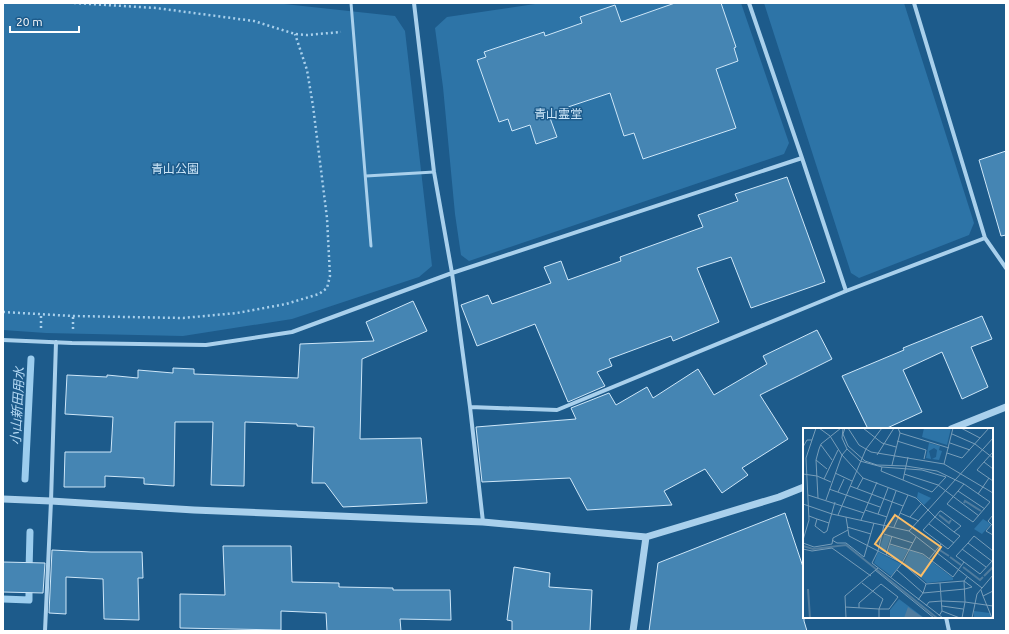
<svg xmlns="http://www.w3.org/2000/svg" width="1009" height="634" font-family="Ubuntu,'Noto Sans JP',sans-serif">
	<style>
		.green { fill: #2d74a7 }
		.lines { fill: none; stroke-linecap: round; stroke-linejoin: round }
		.stream { stroke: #9ccdee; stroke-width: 7 }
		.building { fill: #4585b3; stroke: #cee7f9 }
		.path { stroke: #a9d0ec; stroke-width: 2.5; stroke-dasharray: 2 3; stroke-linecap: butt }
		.service { stroke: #a9d0ec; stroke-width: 3 }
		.minor { stroke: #a9d0ec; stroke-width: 4 }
		.tertiary { stroke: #a9d0ec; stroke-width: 7 }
		.labels { text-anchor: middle; stroke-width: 3; stroke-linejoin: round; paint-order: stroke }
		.park-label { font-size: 12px; fill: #cee7f9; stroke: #1d5b8b }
		.water-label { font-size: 13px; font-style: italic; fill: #b5d9f4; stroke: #1d5b8b }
		.inset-river { fill: none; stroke: #507c9e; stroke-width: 2 }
		.inset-road { fill: none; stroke: #779db9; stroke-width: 1 }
		.view { fill: #fcbe67; fill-opacity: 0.15; stroke: #fcbe67; stroke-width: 2 }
		.inset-edge { fill: none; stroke: #fff; stroke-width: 2 }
	</style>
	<rect width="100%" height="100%" fill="#1d5b8b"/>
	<!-- green -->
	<path class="green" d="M3,3H275L395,16L405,31L432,266L419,277L292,319L183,336L46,333L3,330Z
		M542,3H741L789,143L784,154L469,261L461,255L455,214L443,87L435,28L447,17Z
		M764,3H904L974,223L969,235L859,278L851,273Z"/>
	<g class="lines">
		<!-- stream -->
		<path class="stream" d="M25,479L31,359
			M29,571L30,532
			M3,599L29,600V584"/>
	</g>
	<!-- building -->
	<path class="building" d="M675,3H721L736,47L734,48L738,61L716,69L736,128L643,159L634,133L624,136L610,93L568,107L569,111L550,118L557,137L536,144L530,125L512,131L508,119L499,122L477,60L486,57L484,52L544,32L545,36L582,23L580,17L615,5L621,22Z
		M1006,151V235L1001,236L979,160Z
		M787,177L825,282L751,308L731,257L697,268L719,322L673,341L671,336L609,359L612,366L597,372L605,386L568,402L535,324L477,346L461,305L488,295L492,304L551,283L544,267L561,261L568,280L621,261L620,257L703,227L698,215L738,201L735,194Z
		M413,301L427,331L362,359L360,439L421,438L427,503L343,507L325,483H312L314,427L297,426V424L245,422L244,486L211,485L213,422H175L174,486L144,484V478L105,476V487H64L65,452H111L113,417L65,414L67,375L107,377V375L138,378V370L173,373V368L194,369V374L298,378L300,344L374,341L366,322Z
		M982,316L992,339L971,347L988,387L962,399L942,352L903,370L922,412L885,429H868L842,376L904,350L903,348Z
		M817,330L832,359L760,395L788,439L742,468L748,475L722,493L705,469L664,491L672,505L587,510L570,478L482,482L476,427L576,419L571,408L609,393L616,405L647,387L653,398L698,369L714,395L767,364L763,356Z
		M785,513L804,570V621L807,631H649L658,563Z
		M223,546H291L292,582L339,583V587L393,588V590H450L451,620L400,619L401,631H327L326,613L281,611V630L180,628V594L225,595Z
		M52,550L91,552H142L143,578H138L139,620L104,619L103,579L66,577V614L49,613Z
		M3,562L45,563L43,593L3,592Z
		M514,567L550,573L549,587L592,590L590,631H512V621L507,620Z"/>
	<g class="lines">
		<!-- path -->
		<path class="path" d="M74,3L156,8L254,21L295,34L307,35L341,32
			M3,312L73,316L183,318L237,313L286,304L319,294L327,288L330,276L327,218L313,106L307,70L295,34
			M41,328V314
			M73,329V316"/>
		<!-- service -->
		<path class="service" d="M351,3L371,246
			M366,176L434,172"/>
		<!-- minor -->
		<path class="minor" d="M414,3L434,172L452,273L470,407L483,522
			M749,3L802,158L846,291
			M914,3L985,238L1006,268
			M3,340L72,343L206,345L292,332L452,273L802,158
			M470,407L557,410L846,291L985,238
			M946,617L949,631
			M45,631L51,501L56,342"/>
		<!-- tertiary -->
		<path class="tertiary" d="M951,429L1006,407
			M3,499L51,501L194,510L483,522L646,537L779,497L804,487
			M633,631L646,537"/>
	</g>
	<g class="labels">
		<!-- park labels -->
		<g class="park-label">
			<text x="558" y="118">青山霊堂</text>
			<text x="175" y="173">青山公園</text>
		</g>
		<!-- water labels -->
		<g class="water-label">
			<text transform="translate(17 406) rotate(-87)" y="5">小山新田用水</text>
		</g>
	</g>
	<!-- overview -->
	<g transform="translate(803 428)">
		<rect width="190" height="190" fill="#1d5b8b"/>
		<path d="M121,0H148L144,17L119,9ZM126,15L137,18L136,22L139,23L136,32L129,31L133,29L134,22L131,20L126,23L128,31L123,30ZM115,64L128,70L121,77L114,70ZM180,91L188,96L179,106L171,101ZM81,107L88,108L82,125L76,122ZM87,117L105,122L99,133L84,126ZM107,122L120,127L150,150V152L124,155L101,135ZM75,124L98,136L88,148L71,135ZM96,171L120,189L87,190V182ZM171,183L187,185L189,190H171Z" fill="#2d74a7"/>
		<path d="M105,179L119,189L118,190H101Z" fill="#507c9e"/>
		<path class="inset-river" d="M161,75L162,73L178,83M136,87L146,95L148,92M0,118L10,121L43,117L134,190M135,121L146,128M147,129L158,137M160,139L177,152L180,149M181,148L190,139M5,161L7,190"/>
		<path class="inset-road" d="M16,0L27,8L39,27L60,50L54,61M42,0L40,6L45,18L62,33L74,37L103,38L100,52L78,43L79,39L57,33L44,21M45,0L56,17L68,24L141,36L190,65M60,0L79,15L93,19M95,0L97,5L146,20M158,0L177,10M149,6L172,16L190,30M94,13L123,22L121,31M147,15L167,22M18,17L29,32M0,19L4,12H9M144,25L159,30L186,0M74,27L91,0M105,29L103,38L134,43L161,56M13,32L24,41M181,34L190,24M141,36L150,0M89,37L97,5M79,39L119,42L143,49L129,64L100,52M190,41L181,34L174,42L190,53M32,45L49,53M0,46L14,48L28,54M101,46L135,57L176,88M60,50L113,70L132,89L151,104L157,108L145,121L120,102L132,89L137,83H138L158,98L151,104M21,51L35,22M161,56L187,74L170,94L144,76ZM47,58L100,78M26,61L77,79M93,63L81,97L75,123L99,135L123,156L161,153L169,159L162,161M155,63L182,81M35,64L41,51M175,66L186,50M5,67L61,85M15,70L13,32L16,21L18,16L38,0M23,72L39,27L44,21L39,10L40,1M0,76L29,86L106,103L179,160M62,82L84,89M97,85L116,93M75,86L85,60M35,87L63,21L79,0M6,88L14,91L12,98L21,105L24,103L26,95L14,91M43,89L46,108L75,123L69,135L140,190M107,89L118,76M58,92L74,54M26,95L32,74M126,96L151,115M189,96L183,103L190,107M189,97L185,93L190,87M44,99L68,106M91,99L105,67M106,103L190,10M81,106L110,115M0,112L6,92L3,30L13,0M29,112L34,115H43L61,129L71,95M0,115L11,119L29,116L30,110L45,102M165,115L153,128L177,146L190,132M87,116L120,126L150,149L161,134M0,121L9,123L29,120L68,148M159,121L183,139M83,127L89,108M126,131L138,116M190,134L165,115L171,108L190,123M72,142L131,190M94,142L120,165L123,156M88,149L99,135L113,109M164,149L161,153L162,174L190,178M178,162L180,168L190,163M180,168L189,190M115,172L120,165L162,161M123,178L126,174L139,173L162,174L159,190M139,178L160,181M42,179L76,181L80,171L59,155M56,180V175L78,156L95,169L86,181H76V190M139,183L157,190M136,188L139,183L137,155M43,190L42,168L75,140M169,190L174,166L190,147"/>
		<path class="view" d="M92,87L138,119L118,148L72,116Z"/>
		<rect width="190" height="190" class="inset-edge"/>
	</g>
	<!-- border -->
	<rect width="1009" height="634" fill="none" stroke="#ffffff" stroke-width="8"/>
	<!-- scale -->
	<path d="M10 26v6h69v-6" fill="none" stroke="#ffffff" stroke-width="2"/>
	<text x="16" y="26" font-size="12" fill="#ffffff" stroke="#1d5b8b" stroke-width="3" paint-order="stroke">20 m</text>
</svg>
